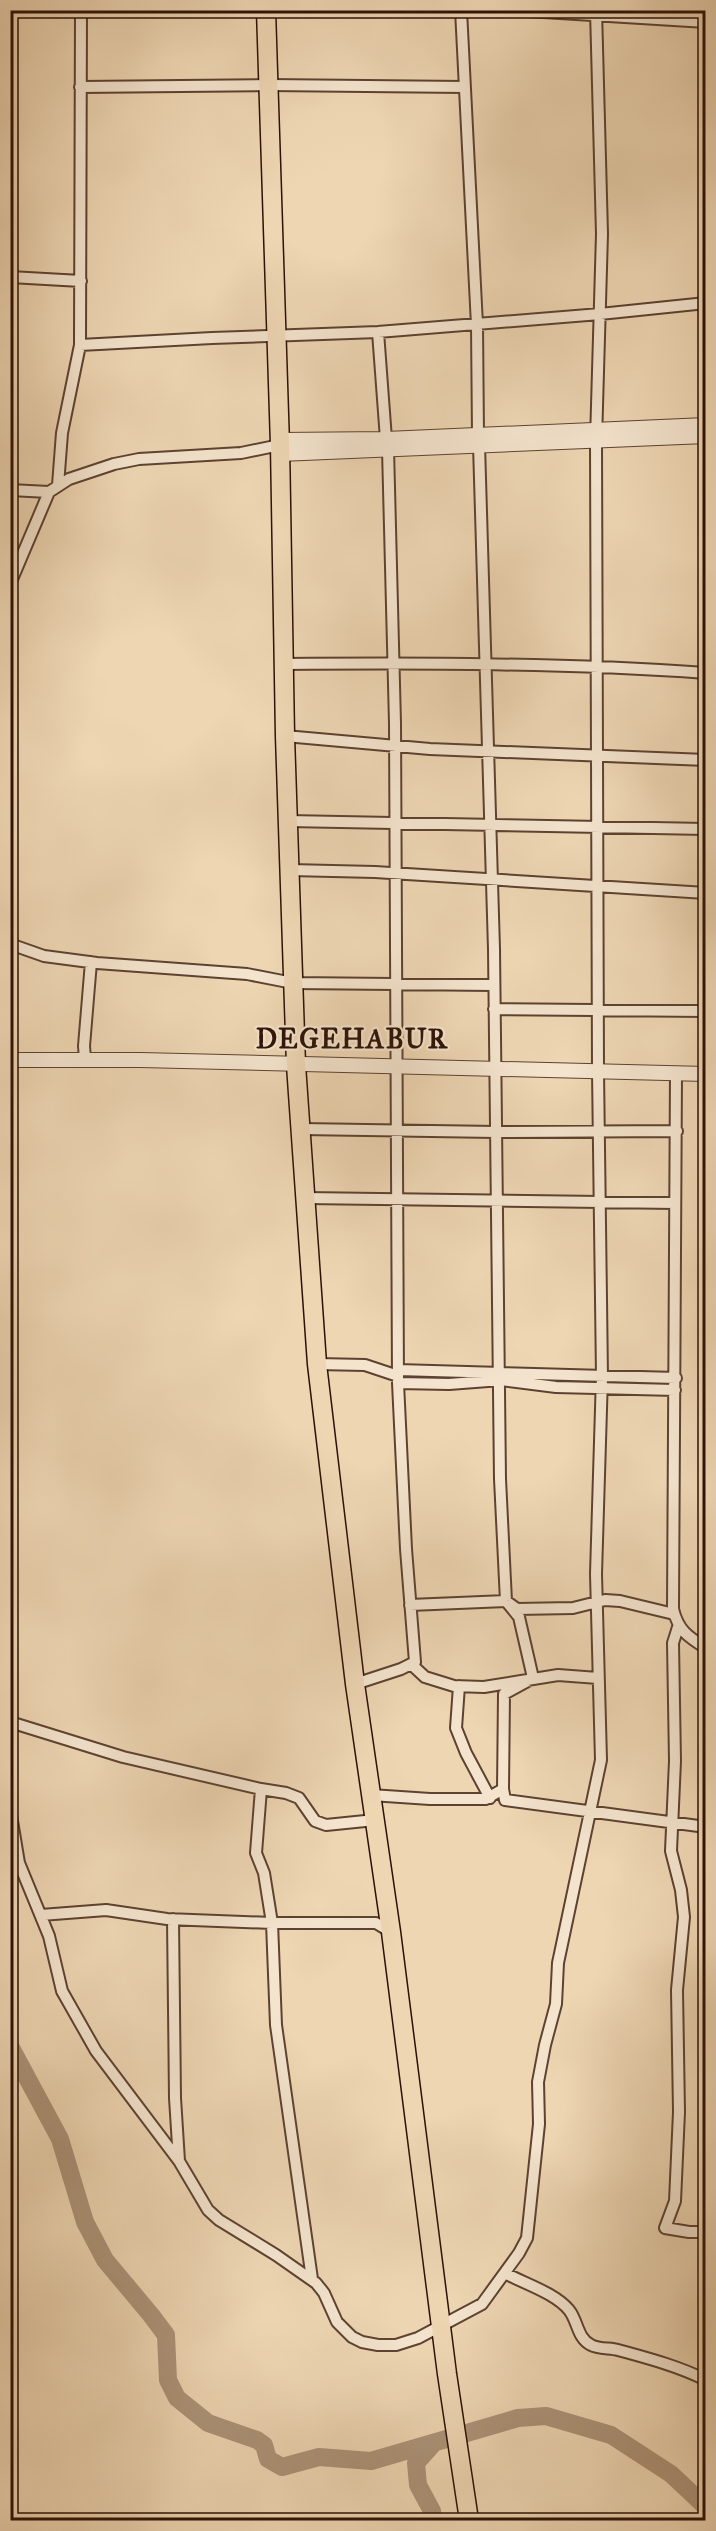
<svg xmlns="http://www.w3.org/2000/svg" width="716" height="2531" font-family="'IM FELL Great Primer',serif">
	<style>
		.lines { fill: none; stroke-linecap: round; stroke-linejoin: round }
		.river { stroke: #ac9378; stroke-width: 18 }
		.minor-casing { stroke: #5d4231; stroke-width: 14 }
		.tertiary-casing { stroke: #5d4231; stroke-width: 16 }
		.trunk-casing { stroke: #2d1106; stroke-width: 21 }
		.minor { stroke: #f4e4ce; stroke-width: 10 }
		.tertiary { stroke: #f4e4ce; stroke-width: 14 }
		.trunk { stroke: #eed6b3; stroke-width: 18 }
		.labels { text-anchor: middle; stroke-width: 4.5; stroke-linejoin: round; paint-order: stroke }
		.district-label { font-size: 27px; font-weight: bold; letter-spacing: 1.5px; fill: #2d1106; stroke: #f4e4ce }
	</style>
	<rect width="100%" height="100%" fill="#eed6b3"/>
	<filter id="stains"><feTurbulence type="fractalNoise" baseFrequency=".00333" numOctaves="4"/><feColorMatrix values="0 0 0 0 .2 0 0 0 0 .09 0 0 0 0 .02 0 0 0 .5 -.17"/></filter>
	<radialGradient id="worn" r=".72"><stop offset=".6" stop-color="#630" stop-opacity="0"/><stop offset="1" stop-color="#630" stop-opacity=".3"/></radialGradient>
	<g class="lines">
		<!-- river -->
		<path class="river" d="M10,2046L60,2139L85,2222L105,2260L151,2315L166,2335L168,2380L177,2398L208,2423L257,2440L264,2445L268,2459L282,2467L319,2457L371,2461L518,2418L546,2416L611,2435L671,2474L706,2507
			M433,2520L432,2511L418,2485L416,2463L434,2443"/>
		<!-- minor casing -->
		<g class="minor-casing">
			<path id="minor" d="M461,10L477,325L478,435
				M511,10L706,22
				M80,87L268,85L465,87
				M10,277L81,281
				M378,332L386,439
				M80,345L212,338L378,332L600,314L706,303
				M479,445L494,949L500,1479L506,1601L519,1617L533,1678L504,1694L503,1789L505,1800L706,1827
				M58,485L62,433L80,345L81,10
				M10,490L49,492
				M10,584L49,492L69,479L114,464L139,459L241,453L280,445
				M284,664C425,663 565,663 706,673
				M285,736L430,749L706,760
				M288,821L706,829
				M290,870L375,872L706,893
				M10,944L44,956L97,963L247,974L293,983L494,985
				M494,1009L706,1011
				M85,1059L84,1046L91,962
				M676,1073L673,1609C678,1630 688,1637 706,1648
				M301,1129L496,1132L677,1131
				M305,1198L675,1203
				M317,1364L365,1365L398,1376
				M398,1370L676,1378
				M398,1383L449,1384L501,1380L556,1387L675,1390
				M410,1605L506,1601L517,1609L573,1608L605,1600L620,1601L674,1614
				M678,1627L673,1643L675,1761L671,1851L681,1890L684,1917L677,1990L679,2112L675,2201L665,2228L689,2232H706
				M411,1664L425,1677L454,1686L484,1687L558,1675L598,1678
				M355,1684L401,1669L415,1662L406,1549L398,1383L395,723L388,449
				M459,1686L456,1728L466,1753L490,1798
				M10,1722L123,1757L261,1789L286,1793L299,1798L315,1821L326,1825L375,1820
				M261,1789L256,1853L264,1873L272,1923L276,2025L312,2279
				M371,1795L430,1799H486L503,1789
				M10,1809L19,1863L49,1936L62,1991L96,2051L179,2161L208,2210L219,2220L276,2255L316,2283L324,2293L337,2322L352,2337L362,2342L378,2345H396L418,2338L482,2304L519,2253L527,2238L539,2124L538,2082L545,2045L556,2004L558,1963L601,1760L596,1574L602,1376L598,1071L596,440L602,234L596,10
				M41,1915L106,1910L167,1919L272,1923H376L391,1932
				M173,1919L175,2098L179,2161
				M505,2273C525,2284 555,2293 569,2310C578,2321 577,2338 591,2345C598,2349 610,2348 618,2350C647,2358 678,2366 706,2380"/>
		</g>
		<!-- tertiary casing -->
		<g class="tertiary-casing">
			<path id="tertiary" d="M280,440L386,439L706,425
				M280,454L706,436
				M10,1060H140L706,1074"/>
		</g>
		<!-- trunk casing -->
		<g class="trunk-casing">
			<path id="trunk" d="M266,10L280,445L285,736L296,1065L317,1364L355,1684L391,1932L447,2374L469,2520"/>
		</g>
		<!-- minor -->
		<use href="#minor" class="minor"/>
		<!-- tertiary -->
		<use href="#tertiary" class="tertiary"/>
		<!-- trunk -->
		<use href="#trunk" class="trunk"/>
	</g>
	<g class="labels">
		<!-- district labels -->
		<g class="district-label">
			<text x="352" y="1048">DEGEHABUR</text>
		</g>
	</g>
	<!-- margin -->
	<rect width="716" height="2531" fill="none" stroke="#eed6b3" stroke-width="36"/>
	<rect x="12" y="12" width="692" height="2507" fill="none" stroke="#2d1106" stroke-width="3"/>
	<rect x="18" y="18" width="680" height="2495" fill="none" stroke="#2d1106" stroke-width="1.5"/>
	<rect width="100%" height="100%" filter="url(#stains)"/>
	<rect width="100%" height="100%" fill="url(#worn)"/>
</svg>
